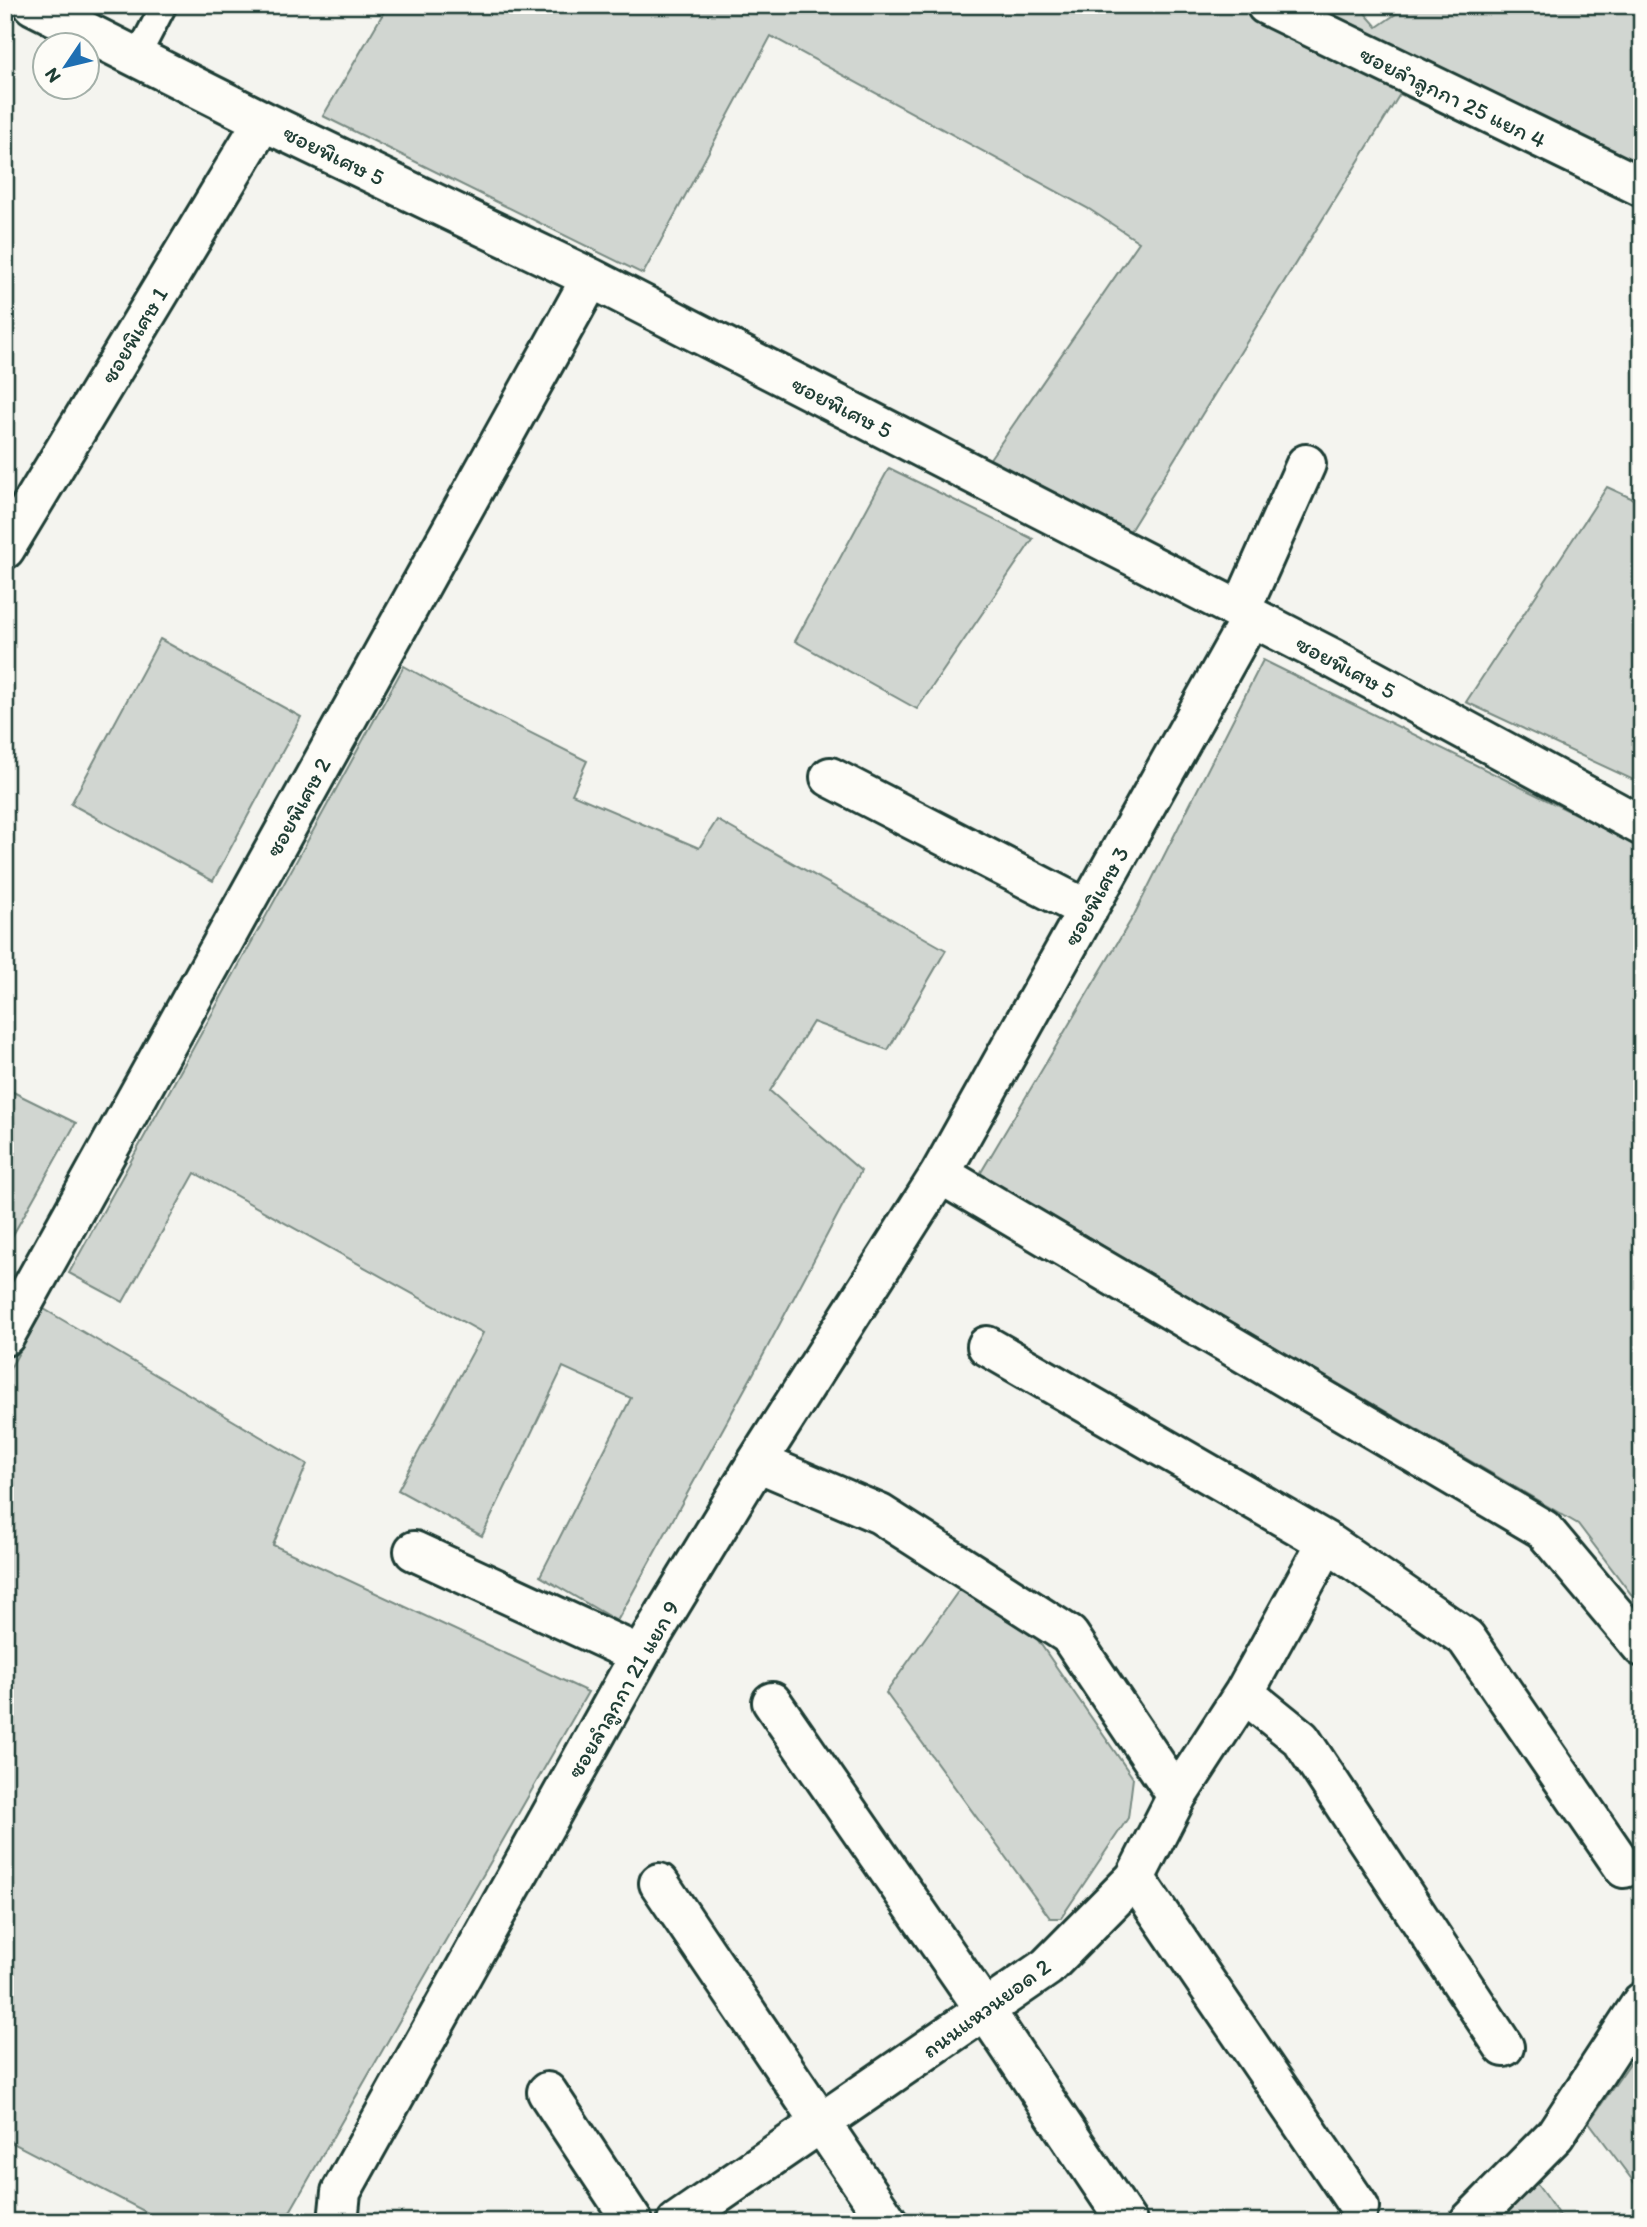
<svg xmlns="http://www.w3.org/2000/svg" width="1647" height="2227" font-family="Itim,'Playpen Sans Thai',sans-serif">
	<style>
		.green { fill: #d1d6d1; stroke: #788a82; stroke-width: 2 }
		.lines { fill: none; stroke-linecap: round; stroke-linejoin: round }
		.service-casing { stroke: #1f3d34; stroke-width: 30 }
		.minor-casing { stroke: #1f3d34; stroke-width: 44 }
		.service { stroke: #fdfcf7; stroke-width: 24 }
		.minor { stroke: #fdfcf7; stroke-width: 38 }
		.labels { text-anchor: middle; stroke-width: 5; stroke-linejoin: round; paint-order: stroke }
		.street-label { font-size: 23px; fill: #1f3d34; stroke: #fdfcf7 }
	</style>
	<rect width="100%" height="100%" fill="#f4f4ef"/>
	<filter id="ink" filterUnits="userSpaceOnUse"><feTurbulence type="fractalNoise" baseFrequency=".0143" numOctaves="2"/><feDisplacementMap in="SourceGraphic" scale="14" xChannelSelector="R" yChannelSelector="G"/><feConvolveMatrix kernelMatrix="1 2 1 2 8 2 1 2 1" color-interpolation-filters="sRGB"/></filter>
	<g filter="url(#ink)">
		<!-- green -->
		<path class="green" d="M388,5H1358L1377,27L1409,5H1642V173L1612,193L1400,94L1130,531L989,460L1139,242L1089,209L771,36L643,274L323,116Z
			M889,468L1033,539L917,709L795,641Z
			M1607,487L1642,503V784L1466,702Z
			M160,639L301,717L213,881L71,804Z
			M1263,660L1642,847V1604L1631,1594L1578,1524L980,1174L1134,915Z
			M404,666L463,699L587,761L572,794L699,848L717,820L946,950L888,1050L813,1022L770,1091L861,1171L758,1365L617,1621L540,1576L631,1398L563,1367L482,1536L398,1490L483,1333L195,1173L123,1302L69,1273Z
			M5,1088L76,1123L5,1249Z
			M44,1309L307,1464L273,1545L588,1692L284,2222H165L5,2139V1377Z
			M959,1590L1035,1636L1133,1778L1128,1818L1061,1918H1050L886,1693Z
			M1642,2046V2193L1589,2122Z
			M1536,2183L1564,2222H1483Z"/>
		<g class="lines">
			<!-- service casing -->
			<g class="service-casing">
				<path id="service" d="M137,57L164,5"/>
			</g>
			<!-- minor casing -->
			<g class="minor-casing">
				<path id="minor" d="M33,5L263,121L591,278L1332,658L1642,826
					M1266,5L1642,187
					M5,549L263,121
					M1240,612L1306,464
					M830,777L1088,910
					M940,1174L1543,1529L1642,1647
					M5,1336L591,278
					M987,1346L1327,1542L1466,1638L1624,1868
					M757,1462L880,1514L1069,1635L1177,1796
					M414,1551L640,1655
					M1244,1693L1301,1739L1504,2047
					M772,1702L985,2010L1127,2222
					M1135,1878L1359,2207
					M659,1883L888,2222
					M547,2092L633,2222
					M338,2222L341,2192L640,1655L757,1462L940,1174L1251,617
					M677,2222L1047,1967L1135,1878L1177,1796L1244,1693L1327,1542
					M1469,2222L1555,2135L1642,2002"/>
			</g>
			<!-- service -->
			<use href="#service" class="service"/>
			<!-- minor -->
			<use href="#minor" class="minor"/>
		</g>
	</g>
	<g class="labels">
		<!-- street labels -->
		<g class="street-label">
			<text transform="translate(1453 97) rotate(26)" y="8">ซอยลำลูกกา 25 แยก 4</text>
			<text transform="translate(334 155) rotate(26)" y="8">ซอยพิเศษ 5</text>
			<text transform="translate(134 335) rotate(-59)" y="8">ซอยพิเศษ 1</text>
			<text transform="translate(842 407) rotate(27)" y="8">ซอยพิเศษ 5</text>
			<text transform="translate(1346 667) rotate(28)" y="8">ซอยพิเศษ 5</text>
			<text transform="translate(298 807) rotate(-61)" y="8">ซอยพิเศษ 2</text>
			<text transform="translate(1096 896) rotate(-61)" y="8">ซอยพิเศษ 3</text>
			<text transform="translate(623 1689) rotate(-60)" y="8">ซอยลำลูกกา 21 แยก 9</text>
			<text transform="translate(986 2008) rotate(-36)" y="8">ถนนแหวนยอด 2</text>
		</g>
	</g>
	<!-- margin -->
	<rect width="1647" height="2227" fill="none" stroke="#fdfcf7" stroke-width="28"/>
	<rect x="14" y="14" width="1619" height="2199" fill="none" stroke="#1f3d34" stroke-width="2.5" filter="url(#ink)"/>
	<!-- north arrow -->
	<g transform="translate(66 66) rotate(235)"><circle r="33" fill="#fdfcf7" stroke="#a4b0a9" stroke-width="2"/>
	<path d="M0-5L12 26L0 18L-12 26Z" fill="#1f6fb2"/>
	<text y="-10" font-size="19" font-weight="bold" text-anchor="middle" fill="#1f3d34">N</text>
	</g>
</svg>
